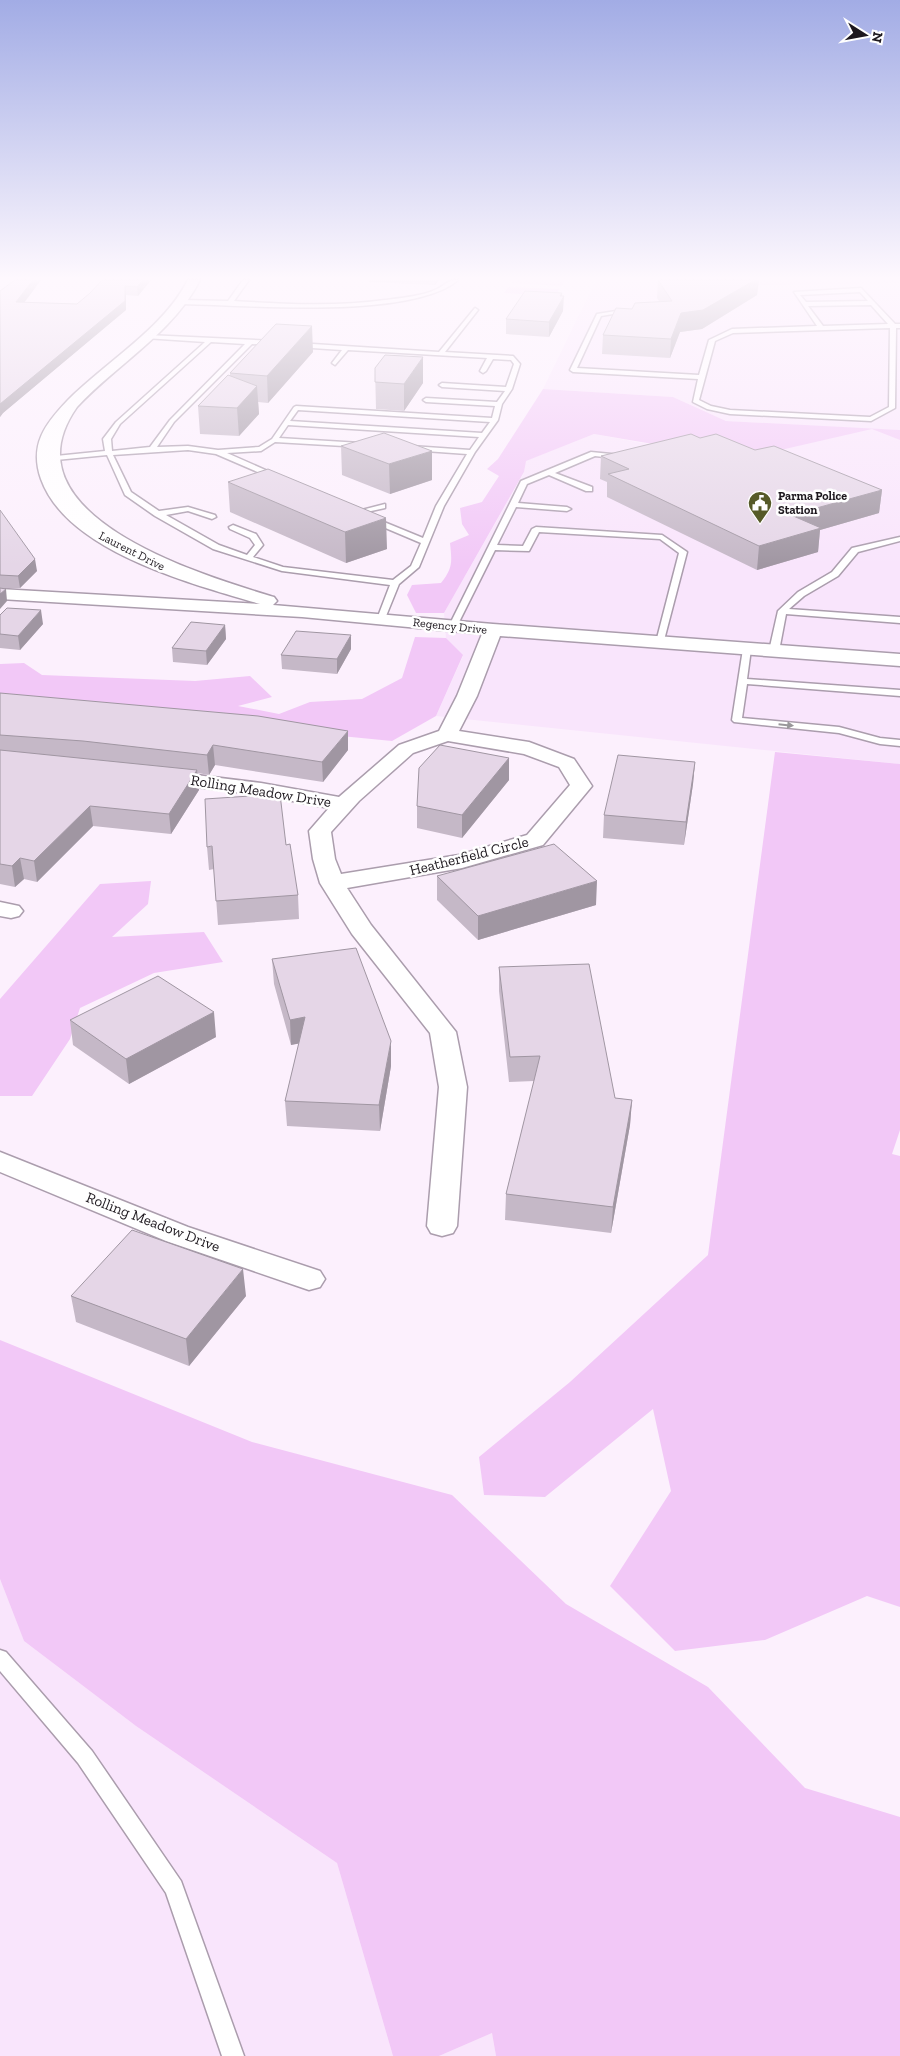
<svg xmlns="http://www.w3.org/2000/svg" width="900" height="2056" font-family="'Zilla Slab',serif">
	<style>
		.built { fill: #f9e5fc }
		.green { fill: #f2c8f7 }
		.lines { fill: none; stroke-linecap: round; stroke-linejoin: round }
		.service-casing { stroke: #ab9dad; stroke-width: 3 }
		.minor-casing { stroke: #ab9dad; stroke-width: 3 }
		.service { fill: #fff; fill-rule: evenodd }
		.minor { fill: #fff; fill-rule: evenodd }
		.wall { fill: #c5b8c7 }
		.shaded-wall { fill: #a096a2 }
		.building { fill: #e5d6e7; stroke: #a096a2 }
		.oneway { fill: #99979a }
		.labels { text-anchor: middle; stroke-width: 5; stroke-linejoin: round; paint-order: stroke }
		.far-poi-label { font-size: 12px; font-weight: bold; fill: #1d181e; stroke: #fff; text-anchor: start }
		.far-street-label { font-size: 12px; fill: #1d181e; stroke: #fff }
		.street-label { font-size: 15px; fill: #1d181e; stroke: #fff }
	</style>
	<rect width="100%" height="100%" fill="#fcf0fd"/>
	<!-- built -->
	<path class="built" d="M596,280H900V430L874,429L900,440V764L436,716L463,656L446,638L444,613L524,473L525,461L594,434L664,447L870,429L726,421L673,397L543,389Z
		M0,1579L24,1641L136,1726L337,1863L393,2056H0Z
		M492,2033L496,2056H439Z"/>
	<!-- green -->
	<path class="green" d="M513,280H565L562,286L511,283Z
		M687,280H900V283L764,285Z
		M508,287L559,289L556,296L504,293Z
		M543,389L673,397L726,421L900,430V440L872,429L741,459L594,434L526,461L524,472L444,613H416L407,595L412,585L441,583C453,568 452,562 450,543L469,535L462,524L460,508L482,502L499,476L487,469L498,459Z
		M415,637L446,638L463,655L436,716L392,741L0,703V664L24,663L42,675L195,681L250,676L272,697L238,706L279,714L310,702L362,699L402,678Z
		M775,752L900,764V1130L892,1154L900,1156V1607L867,1596L765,1640L675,1651L610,1586L671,1491L653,1409L545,1497L484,1495L479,1457L570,1382L708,1255Z
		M151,881L148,904L112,937L204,932L223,962L154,973L80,1008L70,1039L32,1096H0V999L100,884Z
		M0,1340L252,1442L452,1495L566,1604L708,1687L805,1788L900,1817V2056H496L492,2033L439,2056H393L337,1863L136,1726L24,1641L0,1579Z"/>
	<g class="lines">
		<!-- service casing -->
		<g class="service-casing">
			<path id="service" d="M243,280H249L234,301C284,304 335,307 385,300C402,298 422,296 437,289C445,285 449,279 458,280C411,320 245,305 182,304L179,302L182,300L228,301Z
				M861,288L895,324H900V328H896L895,408L871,421L730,414L707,409L693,402L698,379L573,372L570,370L597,314L622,310L625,312L601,316L577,368L699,375L709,340L732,329L817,326L794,292ZM860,292L868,301L806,302L800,295ZM871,305L888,324L823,326L808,306ZM890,328L889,407L870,417L730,410L711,406L699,400L715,341L733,333Z
				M475,308L478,310L445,352L513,356L520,364L512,389L502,404L498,420L475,452L444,506L419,567L399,584L384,621L377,619L390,585L282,571L213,549L155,516L125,495L107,455L46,461L42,459L46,457L105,451L103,439L116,422L205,342L145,338L147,335L275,341L278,343L275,345L252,344L174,422L157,447L188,446L218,450L259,447L272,439L294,407L296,406L492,418L495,406L426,402L423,400L426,398L497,402L505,391L442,387L439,385L442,383L506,387L514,364L511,360L493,359L486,371L483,373L480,371L487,358L348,350L335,365L332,363L342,350L297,347L294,345L297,343L439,352ZM211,342L245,344L170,420L150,447L112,451L111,439L120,424ZM298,410L490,422L482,433L290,421ZM288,425L479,437L470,450L411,446L407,448L411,450L467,454L436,506L423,538L362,513L385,508V504L350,513L421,543L411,566L393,580L283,567L253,557L263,545L256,534L233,525L229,527L230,529L250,538L255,545L247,555L219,545L166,515L188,511L212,519L216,517L215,515L188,507L159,511L131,492L113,455L188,450L216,454L276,480H279V476L227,453L261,451L275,442L361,447L365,445L361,443L279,438Z
				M591,452L621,455L625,457L621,459L595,456L555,473L592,487V491H586L549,475L527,484L518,503L567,507L571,509L567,511L516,507L497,545L523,546L532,529L536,527L662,535L687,552L663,644L660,645L656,642L679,553L660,539L539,532L529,551L495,550L457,626L450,628L449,626L521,481Z
				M900,537V541L858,552L838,576L804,596L789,609L900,617V623L786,614L779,651L777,653H771L769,651L778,611L798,592L832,572L852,548Z
				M747,646L751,649L747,679L900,690V696L747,684L742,718L839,727L880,738L900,740V746L880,744L839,733L734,722L732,720L743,649Z
				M0,1650L6,1652L92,1751L181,1881L244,2056H222L166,1893L78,1763L0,1671Z"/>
		</g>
		<!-- minor casing -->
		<g class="minor-casing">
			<path id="minor" d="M188,280H200C173,333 117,364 77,407C0,516 205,576 274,597L277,601L273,605L493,624L900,654V666L500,636L477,696L459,731L529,742L574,759L592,786L543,845L462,868L347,888L371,925L456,1032L467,1087L457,1226L453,1233L442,1236L431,1233L427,1226L439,1087L430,1033L352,934L320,883L313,859L309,831L329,808L261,795L164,783L156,782L153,777L156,772L164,771L261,783L339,797L399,745L439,731L457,696L482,634L302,617L0,599V589L260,604C193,584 67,552 41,479C29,445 45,424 68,400C107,361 163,329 188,280ZM448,741L524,754L559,767L570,785L527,835L459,855L341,874L335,859L331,832L359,801L413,753Z
				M0,902L19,906L23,911L19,916L11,918L0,916Z
				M0,1152L188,1227L320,1271L325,1279L320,1287L309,1290L166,1241L0,1172Z"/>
		</g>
		<!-- service -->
		<use href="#service" class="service"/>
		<!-- minor -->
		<use href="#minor" class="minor"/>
	</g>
	<!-- wall -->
	<path class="wall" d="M41,280L24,303L77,304L90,293L102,280H151L138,296L126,295V310L121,314L3,413L0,417V291Z
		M369,280H439L435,285L369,282Z
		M658,280H759L757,295L702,329L680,332L670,358L602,354L603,335L659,301L657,298Z
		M562,293L563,311L549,337L506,334V319Z
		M313,352L268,403L258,402L259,414L239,436L200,434L198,406L230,376V373Z
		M375,368L423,383L404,411L376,409Z
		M700,438L755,450L882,490L879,513L820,530L818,552L757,570L607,497V482L600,479L601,456Z
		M341,446L432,480L390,494L342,475Z
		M228,482L387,549L346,563L230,512Z
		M0,510L37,571L20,588H0Z
		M0,615L43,624L20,650L0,648Z
		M225,625L226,639L207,665L173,662L172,648Z
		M351,649L337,674L282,669L281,655Z
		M0,693L348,750L323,782L215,765L209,775L198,773L199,790L171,834L93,826L37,882L24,879L15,887L0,884Z
		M509,758V780L462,838L417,828V806Z
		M695,762L693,784L684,845L603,838L604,815Z
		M286,845L298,895L299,919L218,925L214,869L209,870L207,847Z
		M437,876L596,905L478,940L437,900Z
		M272,959L391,1066L380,1131L287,1126L285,1101L299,1043L291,1045L274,984Z
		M499,967L615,1098L632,1100L630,1125L611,1233L505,1220L506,1194L534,1081L509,1082L499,991Z
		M70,1020L216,1037L129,1084L73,1045Z
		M71,1296H246L189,1366L76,1322Z"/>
	<!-- shaded-wall -->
	<path class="shaded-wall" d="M33,280H41L17,312L16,302Z
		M143,280H151L138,296L137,287Z
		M435,280H439L435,285Z
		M755,280H759L757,295L702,329L680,332L670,358L671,339L681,313Z
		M125,286L126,295V310L3,413L0,417V404L2,402Z
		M562,293V300L564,296L563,311L549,337V322Z
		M312,326L313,352L268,403L267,376Z
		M423,357V383L404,411V384Z
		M257,386L259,414L239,436L237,408Z
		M432,451V480L390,494L389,464Z
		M882,490L879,513L820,530L818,552L757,570L759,546L791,515Z
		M386,518L387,549L346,563L345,532Z
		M35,559L37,571L20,588L18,576Z
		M6,589L7,601L0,609V594Z
		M41,610L43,624L20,650L18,636Z
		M225,625L226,639L207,665L206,651Z
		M351,635V649L337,674V659Z
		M348,731V750L323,782L322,762Z
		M213,745L215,765L209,775L207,755Z
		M509,758V780L462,838V815Z
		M695,762L693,784L684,845L686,822Z
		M197,770L199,790L171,834L169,814Z
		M90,806L93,826L37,882L34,861Z
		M20,858L24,879L15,887L12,866Z
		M597,881L596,905L478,940V916Z
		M214,1012L216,1037L129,1084L126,1059Z
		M305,1017L307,1042L291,1045L290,1020Z
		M391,1041V1066L380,1131L379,1105Z
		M632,1100L630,1125L611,1233L613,1207Z
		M243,1269L246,1296L189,1366L186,1339Z"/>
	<!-- building -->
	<path class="building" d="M15,280H33L16,302L77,304L90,293L102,280H143L137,287L125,286V301L120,305L0,404V291Z
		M658,280H755L703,310L681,313L671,339L603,335L616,308L632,309L635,303L672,301Z
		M525,291L562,293L560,296H564L549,322L506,319Z
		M276,324L312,326L267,376L230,373Z
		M385,355L423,357L404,384L375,382V368Z
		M228,375L257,386L237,408L198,406Z
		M384,433L432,451L389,464L341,446Z
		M691,434L700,438L716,434L755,450L774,446L882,490L791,515L821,528L759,546L608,474L629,469L601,456Z
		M268,469L386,518L345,532L228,482Z
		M0,510L35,559L18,576L0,575Z
		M0,588L6,589L0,594Z
		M7,608L41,610L18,636L0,634V615Z
		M191,622L225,625L206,651L172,648Z
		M296,631L351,635L337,659L281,655Z
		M0,693L258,716L348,731L322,762L213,745L207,755L83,741L0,735Z
		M440,745L509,758L462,815L417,806L419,768Z
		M0,750L197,770L169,814L90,806L34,861L20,858L12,866L0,864Z
		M618,755L695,762L686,822L604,815Z
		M280,794L286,845L290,844L298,895L216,901L212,846L207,847L205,799Z
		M554,844L597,881L478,916L437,876Z
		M356,948L391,1041L379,1105L285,1101L305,1017L290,1020L272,959Z
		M589,964L615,1098L632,1100L613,1207L506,1194L540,1056L510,1057L499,967Z
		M158,976L214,1012L126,1059L70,1020Z
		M132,1230L243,1269L186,1339L71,1296Z"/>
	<!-- one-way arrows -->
	<defs><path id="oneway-solid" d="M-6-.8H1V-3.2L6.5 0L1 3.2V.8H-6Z" transform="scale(1.25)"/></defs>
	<use class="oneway" href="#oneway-solid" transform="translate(786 725) rotate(6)"/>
	<!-- sky -->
	<linearGradient id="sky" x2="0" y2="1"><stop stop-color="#a2ace5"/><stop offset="0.49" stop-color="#fef8fe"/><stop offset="1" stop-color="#fef8fe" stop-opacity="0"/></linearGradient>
	<rect width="900" height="567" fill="url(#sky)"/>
	<!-- icons -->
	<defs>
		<g id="civic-pin" transform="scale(1.25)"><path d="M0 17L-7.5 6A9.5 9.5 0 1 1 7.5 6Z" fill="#565a28" stroke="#fff"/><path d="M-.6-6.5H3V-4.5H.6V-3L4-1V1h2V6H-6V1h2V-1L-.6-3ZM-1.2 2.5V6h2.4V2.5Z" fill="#fff"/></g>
	</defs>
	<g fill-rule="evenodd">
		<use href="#civic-pin" x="760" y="503"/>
	</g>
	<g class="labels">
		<!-- far-poi labels -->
		<g class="far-poi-label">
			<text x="778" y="500">Parma Police<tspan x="778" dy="14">Station</tspan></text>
		</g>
		<!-- far-street labels -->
		<g class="far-street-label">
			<text transform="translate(132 551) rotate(27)" y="4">Laurent Drive</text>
			<text transform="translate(450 626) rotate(6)" y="4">Regency Drive</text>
		</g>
		<!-- street labels -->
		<g class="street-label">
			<text transform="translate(261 791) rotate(9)" y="5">Rolling Meadow Drive</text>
			<text transform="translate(469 856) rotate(-14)" y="5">Heatherfield Circle</text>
			<text transform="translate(153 1222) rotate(21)" y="5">Rolling Meadow Drive</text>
		</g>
	</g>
	<!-- north arrow -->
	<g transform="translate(865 35) rotate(101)" stroke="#ffffff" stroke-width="4" paint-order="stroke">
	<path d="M0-4L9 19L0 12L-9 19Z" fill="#1d181e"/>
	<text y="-8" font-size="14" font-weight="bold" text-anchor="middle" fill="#1d181e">N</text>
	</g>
</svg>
